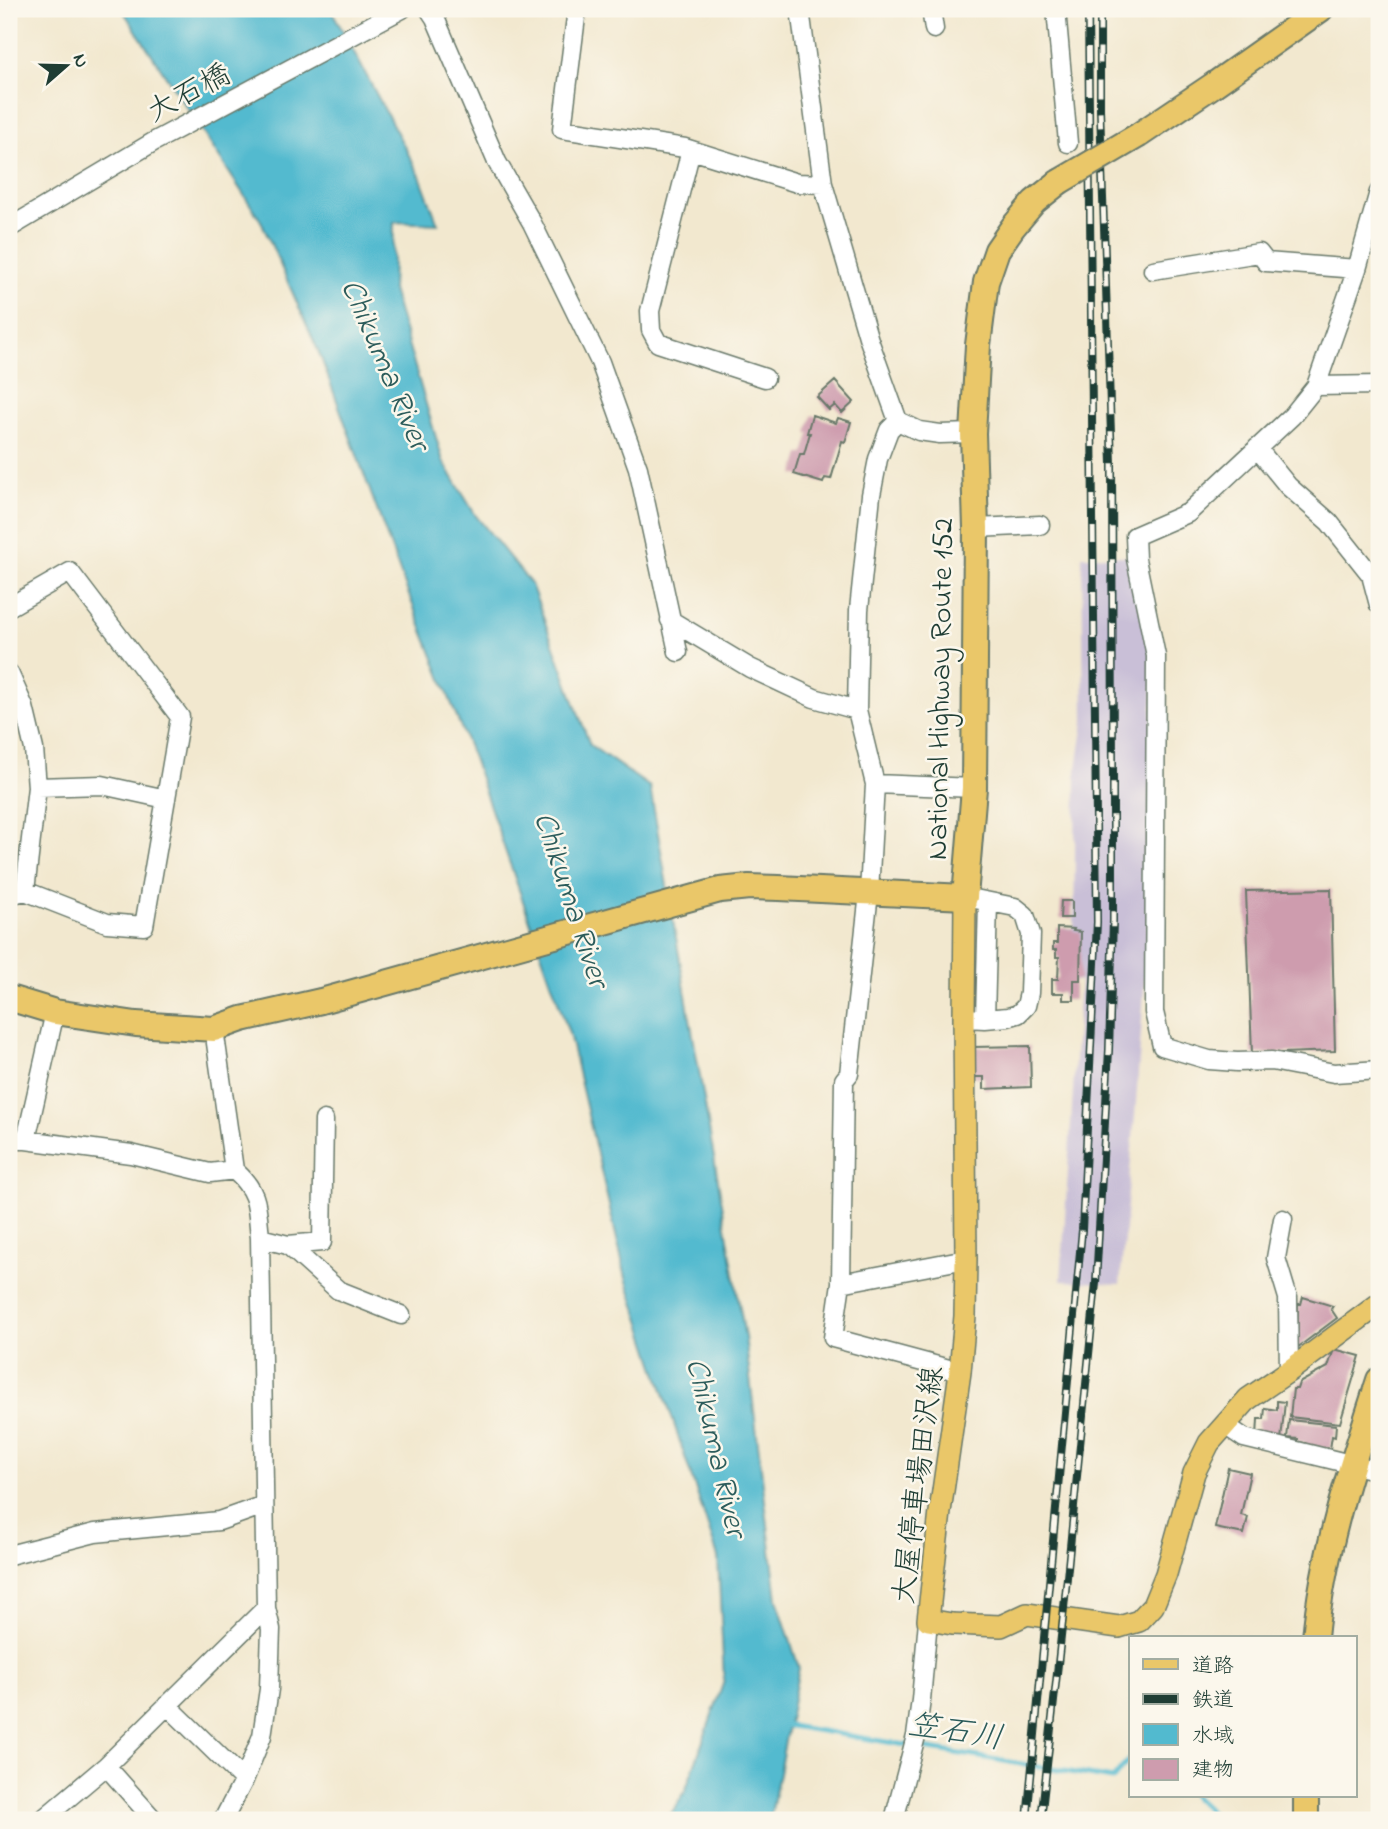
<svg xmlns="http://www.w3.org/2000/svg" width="1388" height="1829" font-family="'Indie Flower','Klee One',sans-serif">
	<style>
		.industrial { fill: #c9bfd7 }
		.water { fill: #52bacf; stroke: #387c82; stroke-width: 2 }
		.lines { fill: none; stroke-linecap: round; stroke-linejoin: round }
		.stream { stroke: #52bacf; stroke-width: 5 }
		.building { fill: #ce9cae }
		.minor-casing { stroke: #69796a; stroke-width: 21 }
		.major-casing { stroke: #69796a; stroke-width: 24 }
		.highway-casing { stroke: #69796a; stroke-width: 28 }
		.minor { stroke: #fff; stroke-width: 18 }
		.major { stroke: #eac769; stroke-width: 21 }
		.highway { stroke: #eac769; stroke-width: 24 }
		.rail-casing { stroke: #1f3d34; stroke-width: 8 }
		.rail { stroke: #fbf7ec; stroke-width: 5; stroke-dasharray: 16; stroke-linecap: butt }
		.highway-bridge-casing { stroke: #69796a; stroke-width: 28; stroke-linecap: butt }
		.highway-bridge { stroke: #eac769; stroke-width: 24 }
		.labels { text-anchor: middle; stroke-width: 5; stroke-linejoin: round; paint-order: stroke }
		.street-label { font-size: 30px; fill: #1f3d34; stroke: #fbf7ec }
		.water-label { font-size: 32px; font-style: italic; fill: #2c5c5b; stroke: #fbf7ec }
	</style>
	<rect width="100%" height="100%" fill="#fbf7ec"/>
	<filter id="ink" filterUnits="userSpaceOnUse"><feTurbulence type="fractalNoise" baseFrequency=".0143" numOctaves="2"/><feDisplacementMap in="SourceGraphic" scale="14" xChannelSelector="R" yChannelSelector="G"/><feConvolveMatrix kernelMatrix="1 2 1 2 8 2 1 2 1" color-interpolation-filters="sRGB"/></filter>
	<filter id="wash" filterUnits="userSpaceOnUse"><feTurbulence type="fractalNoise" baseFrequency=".00686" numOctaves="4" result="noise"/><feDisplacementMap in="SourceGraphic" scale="28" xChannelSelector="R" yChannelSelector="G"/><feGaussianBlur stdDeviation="1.57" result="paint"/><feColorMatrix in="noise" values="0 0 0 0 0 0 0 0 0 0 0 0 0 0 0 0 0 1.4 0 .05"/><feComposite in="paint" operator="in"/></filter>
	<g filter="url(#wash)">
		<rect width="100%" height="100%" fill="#f2e8cf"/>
		<!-- industrial -->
		<path class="industrial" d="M1082,556H1134L1153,654L1147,950L1135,1115L1120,1284L1061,1281L1080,981H1074V1000H1063L1062,993H1052V979H1058L1059,958L1056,957V950H1053V943H1057V928H1074L1076,775L1084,722Z"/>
		<!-- water -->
		<path class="water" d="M122,9H331L420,176L438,224L394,222L392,290L443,461L476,516L531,584L590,745L650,787L745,1337L777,1599L799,1668L770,1820H667L685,1792L724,1681L718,1557L626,1278L569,1033L473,758L403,580L320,355L261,221Z"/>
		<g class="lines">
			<!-- stream -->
			<path class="stream" d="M784,1725L1113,1779L1131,1757
				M1193,1796L1219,1820"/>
		</g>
		<g id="blocks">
			<!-- building -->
			<path class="building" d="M835,381L854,402L842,413L835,405L829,410L817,397Z
				M812,415L836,423L838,418L851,422L845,442L842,441L831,479L825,478L823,483L794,474L800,454H804L810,433H807Z
				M1331,889L1335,1051L1252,1054L1246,891Z
				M1061,901H1072V918H1060Z
				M1057,928L1074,929L1073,931L1081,932L1080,980H1074V1000H1063V993H1052V979H1058L1059,957H1056V950H1053V943H1057Z
				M1030,1046L1031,1087L984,1089V1077H974L973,1047Z
				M1303,1297L1333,1306L1331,1309L1337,1318L1297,1348L1298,1304H1301Z
				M1334,1349L1360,1356L1340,1423L1290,1417L1293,1389H1297L1299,1383L1328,1367Z
				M1277,1401L1285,1402L1281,1440L1257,1437L1258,1419H1264L1265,1408L1277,1410Z
				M1289,1420L1336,1425L1335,1437L1332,1436L1330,1449L1304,1446L1305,1443L1298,1442V1439L1287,1438Z
				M1228,1468L1250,1473L1241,1515L1248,1517L1244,1534L1215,1528Z"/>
		</g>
	</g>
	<g filter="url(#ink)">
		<use href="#blocks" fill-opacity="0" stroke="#69796a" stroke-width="2"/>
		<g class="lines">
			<!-- minor casing -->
			<g class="minor-casing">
				<path id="minor" d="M429,9L435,18L497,162L532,223L600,362L638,468L678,652
					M577,9L562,129L685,148L797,183L823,184
					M800,9L823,184L869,340L898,421L919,431L940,434L973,433
					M931,9L934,29
					M1056,9L1068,143
					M691,150L650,311L651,330L658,343L765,378
					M9,228L155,141L402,9
					M1153,270L1259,253L1266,262L1357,269
					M1379,385L1316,386L1292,416L1188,513L1135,536L1136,559L1156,656L1154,1012L1162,1046L1209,1060L1237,1062L1272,1061L1334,1073L1379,1070
					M1316,386L1357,269L1379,192
					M898,421L889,430L878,459L871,495L859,610L857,710L875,784L869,893L849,1074L844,1080L841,1283L833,1338L960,1372
					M1257,448L1288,486L1329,522L1371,575L1379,605
					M976,528L1040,525
					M9,607L70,572L180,717L144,926L107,923L25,891L9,895
					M670,620L750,668L814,698L857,710
					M9,673L24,707L34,749L37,787L25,891
					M875,784L974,788
					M37,787L102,785L166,799
					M964,1018L985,1019L1008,1017L1018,1014L1026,1006L1029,993L1031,934L1025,915L1015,907L965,897
					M985,1019L988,902
					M214,1029L234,1170C259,1192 257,1207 260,1238L266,1608L271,1629L269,1689L262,1736L244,1780L223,1820
					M9,1140H26L131,1154L210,1173L234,1170
					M26,1140L55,1012
					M1283,1219L1276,1258L1288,1298L1289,1371
					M260,1238L288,1245L338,1290L401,1315
					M288,1245L322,1242L324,1120
					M841,1283L966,1259
					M1225,1425L1244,1438L1379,1471
					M9,1555L95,1533L219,1521L264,1505
					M167,1705L244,1780
					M106,1766L154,1820
					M42,1820L106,1766L266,1608
					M894,1820L916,1736L921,1700L928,1620"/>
			</g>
			<!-- major casing -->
			<g class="major-casing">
				<path id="major" d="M965,897L964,1018L966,1259L965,1316L960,1372L940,1512L928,1620L952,1624L1001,1626L1027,1614L1119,1627L1139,1621L1153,1606L1166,1574L1194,1473L1209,1443L1248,1399L1289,1371L1379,1304"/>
			</g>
			<!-- highway casing -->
			<g class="highway-casing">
				<path id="highway" d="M1139,135L1212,86L1321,9
					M9,998L55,1012L136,1024L214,1029L242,1019L321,1001L720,890L749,887L779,888L965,897L974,788L976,528L973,433L978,345L986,282L997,250L1013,227L1034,202L1059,182
					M1315,1638C1323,1550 1352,1464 1379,1380
					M1306,1796V1820"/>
			</g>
			<!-- minor -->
			<use href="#minor" class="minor"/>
			<!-- major -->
			<use href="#major" class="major"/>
			<!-- highway -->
			<use href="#highway" class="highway"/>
			<!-- rail casing -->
			<g class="rail-casing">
				<path id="rail" d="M1027,1820L1082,1230L1097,922L1088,9
					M1041,1820L1063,1618L1096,1283L1109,1050L1113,920V777L1112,464L1100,109V9"/>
			</g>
			<!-- rail -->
			<use href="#rail" class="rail"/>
			<!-- highway-bridge casing -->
			<g class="highway-bridge-casing">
				<path id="highway-bridge" d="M1059,182L1139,135"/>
			</g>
			<!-- highway-bridge -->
			<use href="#highway-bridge" class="highway-bridge"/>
		</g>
	</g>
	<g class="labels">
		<!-- street labels -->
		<g class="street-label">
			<text transform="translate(188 92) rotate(-28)" y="10">大石橋</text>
			<text transform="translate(939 689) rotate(-89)" y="10">National Highway Route 152</text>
			<text transform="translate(917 1485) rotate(-83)" y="10">大屋停車場田沢線</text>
		</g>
		<!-- water labels -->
		<g class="water-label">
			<text transform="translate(387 364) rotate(67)" y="11">Chikuma River</text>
			<text transform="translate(573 899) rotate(72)" y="11">Chikuma River</text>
			<text transform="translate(718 1447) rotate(77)" y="11">Chikuma River</text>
			<text transform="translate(956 1730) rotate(9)" y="11">笠石川</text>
		</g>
	</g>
	<!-- margin -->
	<rect width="1388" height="1829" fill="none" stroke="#fbf7ec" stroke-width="35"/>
	<!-- legend -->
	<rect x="1129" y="1636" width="228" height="161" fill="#fbf7ec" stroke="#a3ada2" stroke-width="2"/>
	<rect x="1143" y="1659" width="35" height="10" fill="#eac769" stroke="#a3ada2" stroke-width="2"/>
	<text x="1192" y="1672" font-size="21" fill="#1f3d34">道路</text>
	<rect x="1143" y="1694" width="35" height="10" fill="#1f3d34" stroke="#a3ada2" stroke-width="2"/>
	<text x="1192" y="1706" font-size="21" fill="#1f3d34">鉄道</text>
	<rect x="1143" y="1724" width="35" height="21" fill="#52bacf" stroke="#a3ada2" stroke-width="2"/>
	<text x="1192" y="1742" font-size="21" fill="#1f3d34">水域</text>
	<rect x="1143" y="1759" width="35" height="21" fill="#ce9cae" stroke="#a3ada2" stroke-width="2"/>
	<text x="1192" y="1776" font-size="21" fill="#1f3d34">建物</text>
	<!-- north arrow -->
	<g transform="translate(66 66) rotate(70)" stroke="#fbf7ec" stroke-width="5" paint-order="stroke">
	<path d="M0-5L12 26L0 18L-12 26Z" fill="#1f3d34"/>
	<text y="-10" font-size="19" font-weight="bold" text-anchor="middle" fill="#1f3d34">N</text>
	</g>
</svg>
